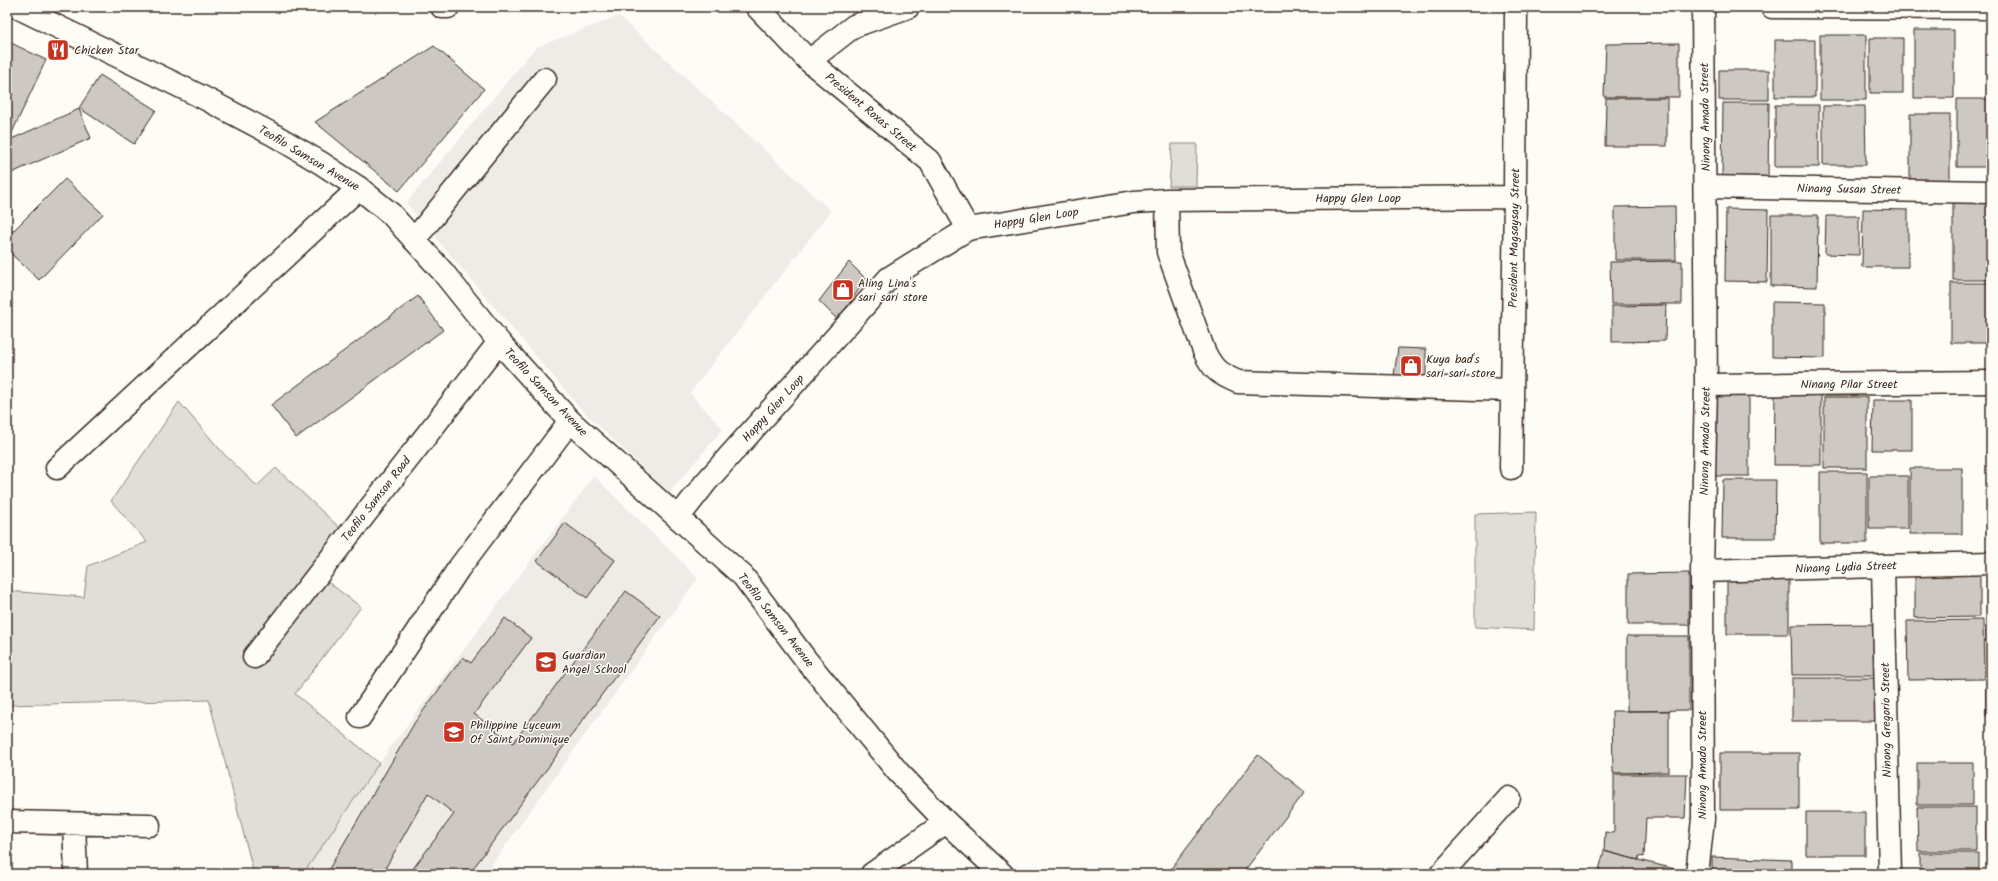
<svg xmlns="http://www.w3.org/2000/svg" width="1998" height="881" font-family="Kalam,sans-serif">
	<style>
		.built { fill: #efece7 }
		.green { fill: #e1ded7; stroke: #8e847a }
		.building { fill: #cdc8c2; stroke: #3b2a1e }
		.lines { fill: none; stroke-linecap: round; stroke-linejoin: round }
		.minor-casing { stroke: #3b2a1e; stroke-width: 25 }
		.major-casing { stroke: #3b2a1e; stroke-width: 25 }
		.minor { stroke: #fdfcf7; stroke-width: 22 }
		.major { stroke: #fdfcf7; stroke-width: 22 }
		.labels { text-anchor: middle; stroke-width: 3; stroke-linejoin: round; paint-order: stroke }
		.poi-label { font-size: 12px; fill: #3b2a1e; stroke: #fdfcf7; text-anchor: start }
		.street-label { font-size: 12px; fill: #3b2a1e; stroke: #fdfcf7 }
	</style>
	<rect width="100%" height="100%" fill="#fdfcf7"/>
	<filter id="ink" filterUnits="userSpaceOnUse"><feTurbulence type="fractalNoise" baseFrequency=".025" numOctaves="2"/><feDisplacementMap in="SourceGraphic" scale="8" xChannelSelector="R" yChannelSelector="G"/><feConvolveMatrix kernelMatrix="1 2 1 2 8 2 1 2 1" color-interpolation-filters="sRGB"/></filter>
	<g filter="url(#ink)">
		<!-- built -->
		<path class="built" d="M619,16L831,211L690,393L723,429L669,493L580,408L406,203L536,47Z
			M594,476L698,578L485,874H303L392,745Z"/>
		<!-- green -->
		<path class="green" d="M1172,144H1197L1196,186H1169Z
			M179,402L224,454L257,486L276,468L343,531L312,570L361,607L295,694L379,763L303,874H254L209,700L7,705V591L84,597L88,566L147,542L111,501Z
			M1536,512L1534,630L1475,627V514Z"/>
		<!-- building -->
		<path class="building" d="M1914,30H1954V98H1914Z
			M1820,35H1866V100H1820Z
			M1870,38H1903V93H1870Z
			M1775,40H1815V97H1775Z
			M7,41L46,60L9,139L7,138Z
			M1679,43V97H1604L1606,44Z
			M434,46L484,89L399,191L315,122Z
			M1719,70H1769V100H1719Z
			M100,75L156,110L134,144L79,108Z
			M1606,98H1667V146H1605Z
			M1957,99H1991V167H1957Z
			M1723,103H1769L1768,178L1722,177Z
			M1775,105H1819V167H1775Z
			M1823,106H1865L1866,165H1823Z
			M79,109L91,138L7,175V141Z
			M1910,114H1950V181H1910Z
			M65,179L103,214L39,280L7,250V237Z
			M1953,202H1991V280H1953Z
			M1675,206L1676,260H1615V207Z
			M1726,209L1768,210L1767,282L1725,281Z
			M1863,209L1908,210V267H1862Z
			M1771,215H1818L1817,287L1771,286Z
			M1826,216H1859V255L1825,254Z
			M1682,261V304H1611L1610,262Z
			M849,262L866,279L838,320L819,301Z
			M1951,283H1991V343H1951Z
			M418,296L443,330L296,438L271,405Z
			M1772,302L1825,303V358L1772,357Z
			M1666,305L1665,341L1612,342V306Z
			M1398,348L1426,349V383L1393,382Z
			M1714,392H1749V476H1714Z
			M1775,392H1821V465H1774Z
			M1824,397H1867V468H1824Z
			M1873,400H1912V450H1872Z
			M1910,468H1962V534H1910Z
			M1820,472H1867V543H1820Z
			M1869,476H1908V529H1869Z
			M1723,480H1776L1775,538H1722Z
			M565,523L615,560L587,598L537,561Z
			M1980,569V617L1915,618V570Z
			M1689,573V625H1628V574Z
			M1727,579H1789V634H1727Z
			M626,591L660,616L469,874H409L454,814L428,793L382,874H326L415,722L463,657L471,663L505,618L531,638L474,714L513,743Z
			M1983,620L1984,679L1908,680L1907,621Z
			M1876,624V675H1792L1791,625Z
			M1986,630H1991V672H1986Z
			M1627,636H1689V710L1627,711Z
			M1986,674H1991V716H1986Z
			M1792,678H1875V721H1792Z
			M1612,711H1669V772L1613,773Z
			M1720,753H1799V810H1720Z
			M1258,755L1305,792L1242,874H1167Z
			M1917,763H1973V805H1917Z
			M1614,774H1687L1685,818H1646L1644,857L1639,856L1638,860L1604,851L1605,832L1614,833Z
			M1986,805H1991V849H1986Z
			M1917,807H1976V851H1918Z
			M1806,812H1865V855H1806Z
			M1604,851L1638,860L1679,870L1678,874H1598Z
			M1987,852H1991V874H1987Z
			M1920,853H1979V874H1920Z
			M1712,857L1791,860V874H1712Z"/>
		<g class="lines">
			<!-- minor casing -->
			<g class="minor-casing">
				<path id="minor" d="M442,7H448
					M757,7L809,61L930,161L968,229
					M1772,7L1991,8
					M809,61L854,26L908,7
					M1706,187L1991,192
					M1167,200L1168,252L1204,351C1213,370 1219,374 1238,382L1512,390
					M414,240L545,79
					M1706,385L1991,382
					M57,468L359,188
					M1511,468L1515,197L1516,7
					M678,518L706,482L889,278L968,229L1134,202L1167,200L1515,197
					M1883,566L1890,874
					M1702,571L1991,563
					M254,657L499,342
					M360,717L459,568L570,421
					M7,822L149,825
					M74,824L76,874
					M872,874L946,822
					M1441,874L1509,798
					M1697,874L1703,819L1702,571L1706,385L1703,7"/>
			</g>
			<!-- major casing -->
			<g class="major-casing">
				<path id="major" d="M17,7L202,97L274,135L321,163L359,188L391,214L442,271L499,342L570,421L743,576L807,661L898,772L946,822L1002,874"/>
			</g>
			<!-- minor -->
			<use href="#minor" class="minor"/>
			<!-- major -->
			<use href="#major" class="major"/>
		</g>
	</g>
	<!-- icons -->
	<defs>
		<g id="restaurant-square" transform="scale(1.15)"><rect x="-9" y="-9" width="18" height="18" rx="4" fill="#c8321e" stroke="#fdfcf7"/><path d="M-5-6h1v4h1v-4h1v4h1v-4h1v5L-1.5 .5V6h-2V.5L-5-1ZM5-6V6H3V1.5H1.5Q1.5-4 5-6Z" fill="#fff"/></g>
		<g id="shop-square" transform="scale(1.15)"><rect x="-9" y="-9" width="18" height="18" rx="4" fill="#c8321e" stroke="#fdfcf7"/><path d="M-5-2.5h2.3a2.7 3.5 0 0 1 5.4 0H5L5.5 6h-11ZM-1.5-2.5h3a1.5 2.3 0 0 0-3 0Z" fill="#fff"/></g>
		<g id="school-square" transform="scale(1.15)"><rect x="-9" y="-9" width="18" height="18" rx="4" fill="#c8321e" stroke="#fdfcf7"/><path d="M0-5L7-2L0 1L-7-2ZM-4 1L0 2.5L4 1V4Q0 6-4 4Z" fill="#fff"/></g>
	</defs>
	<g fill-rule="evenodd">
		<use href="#restaurant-square" x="58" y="50"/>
		<use href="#shop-square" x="843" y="290"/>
		<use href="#shop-square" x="1411" y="366"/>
		<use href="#school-square" x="546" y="662"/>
		<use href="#school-square" x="454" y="732"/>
	</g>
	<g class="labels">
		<!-- poi labels -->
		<g class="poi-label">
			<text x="74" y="54">Chicken Star</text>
			<text x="858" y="287">Aling Lina's<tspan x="858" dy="14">sari sari store</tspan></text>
			<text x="1426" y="363">Kuya bad's<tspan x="1426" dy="14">sari sari store</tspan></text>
			<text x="562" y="659">Guardian<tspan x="562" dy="14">Angel School</tspan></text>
			<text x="470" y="729">Philippine Lyceum<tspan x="470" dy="14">Of Saint Dominique</tspan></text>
		</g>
		<!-- street labels -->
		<g class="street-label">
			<text transform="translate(871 112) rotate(40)" y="4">President Roxas Street</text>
			<text transform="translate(1705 117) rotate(-91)" y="4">Ninong Amado Street</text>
			<text transform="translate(309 158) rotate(31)" y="4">Teofilo Samson Avenue</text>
			<text transform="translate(1849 189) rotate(1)" y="4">Ninang Susan Street</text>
			<text x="1358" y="202">Happy Glen Loop</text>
			<text transform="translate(1036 218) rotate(-9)" y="4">Happy Glen Loop</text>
			<text transform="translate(1514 238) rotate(-89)" y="4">President Magsaysay Street</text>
			<text x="1849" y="388">Ninang Pilar Street</text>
			<text transform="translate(546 392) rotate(47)" y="4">Teofilo Samson Avenue</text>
			<text transform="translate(773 408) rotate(-48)" y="4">Happy Glen Loop</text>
			<text transform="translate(1705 441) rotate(-89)" y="4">Ninong Amado Street</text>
			<text transform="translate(376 499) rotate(-52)" y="4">Teofilo Samson Road</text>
			<text transform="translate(1846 567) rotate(-2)" y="4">Ninang Lydia Street</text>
			<text transform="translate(776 620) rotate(52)" y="4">Teofilo Samson Avenue</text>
			<text transform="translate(1886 720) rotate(-91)" y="4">Ninong Gregorio Street</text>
			<text transform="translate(1702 765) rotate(-90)" y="4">Ninong Amado Street</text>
		</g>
	</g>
	<!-- margin -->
	<rect width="1998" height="881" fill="none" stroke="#fdfcf7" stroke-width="24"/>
	<rect x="12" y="12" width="1974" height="857" fill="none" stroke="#3b2a1e" stroke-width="1.5" filter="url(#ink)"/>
</svg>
